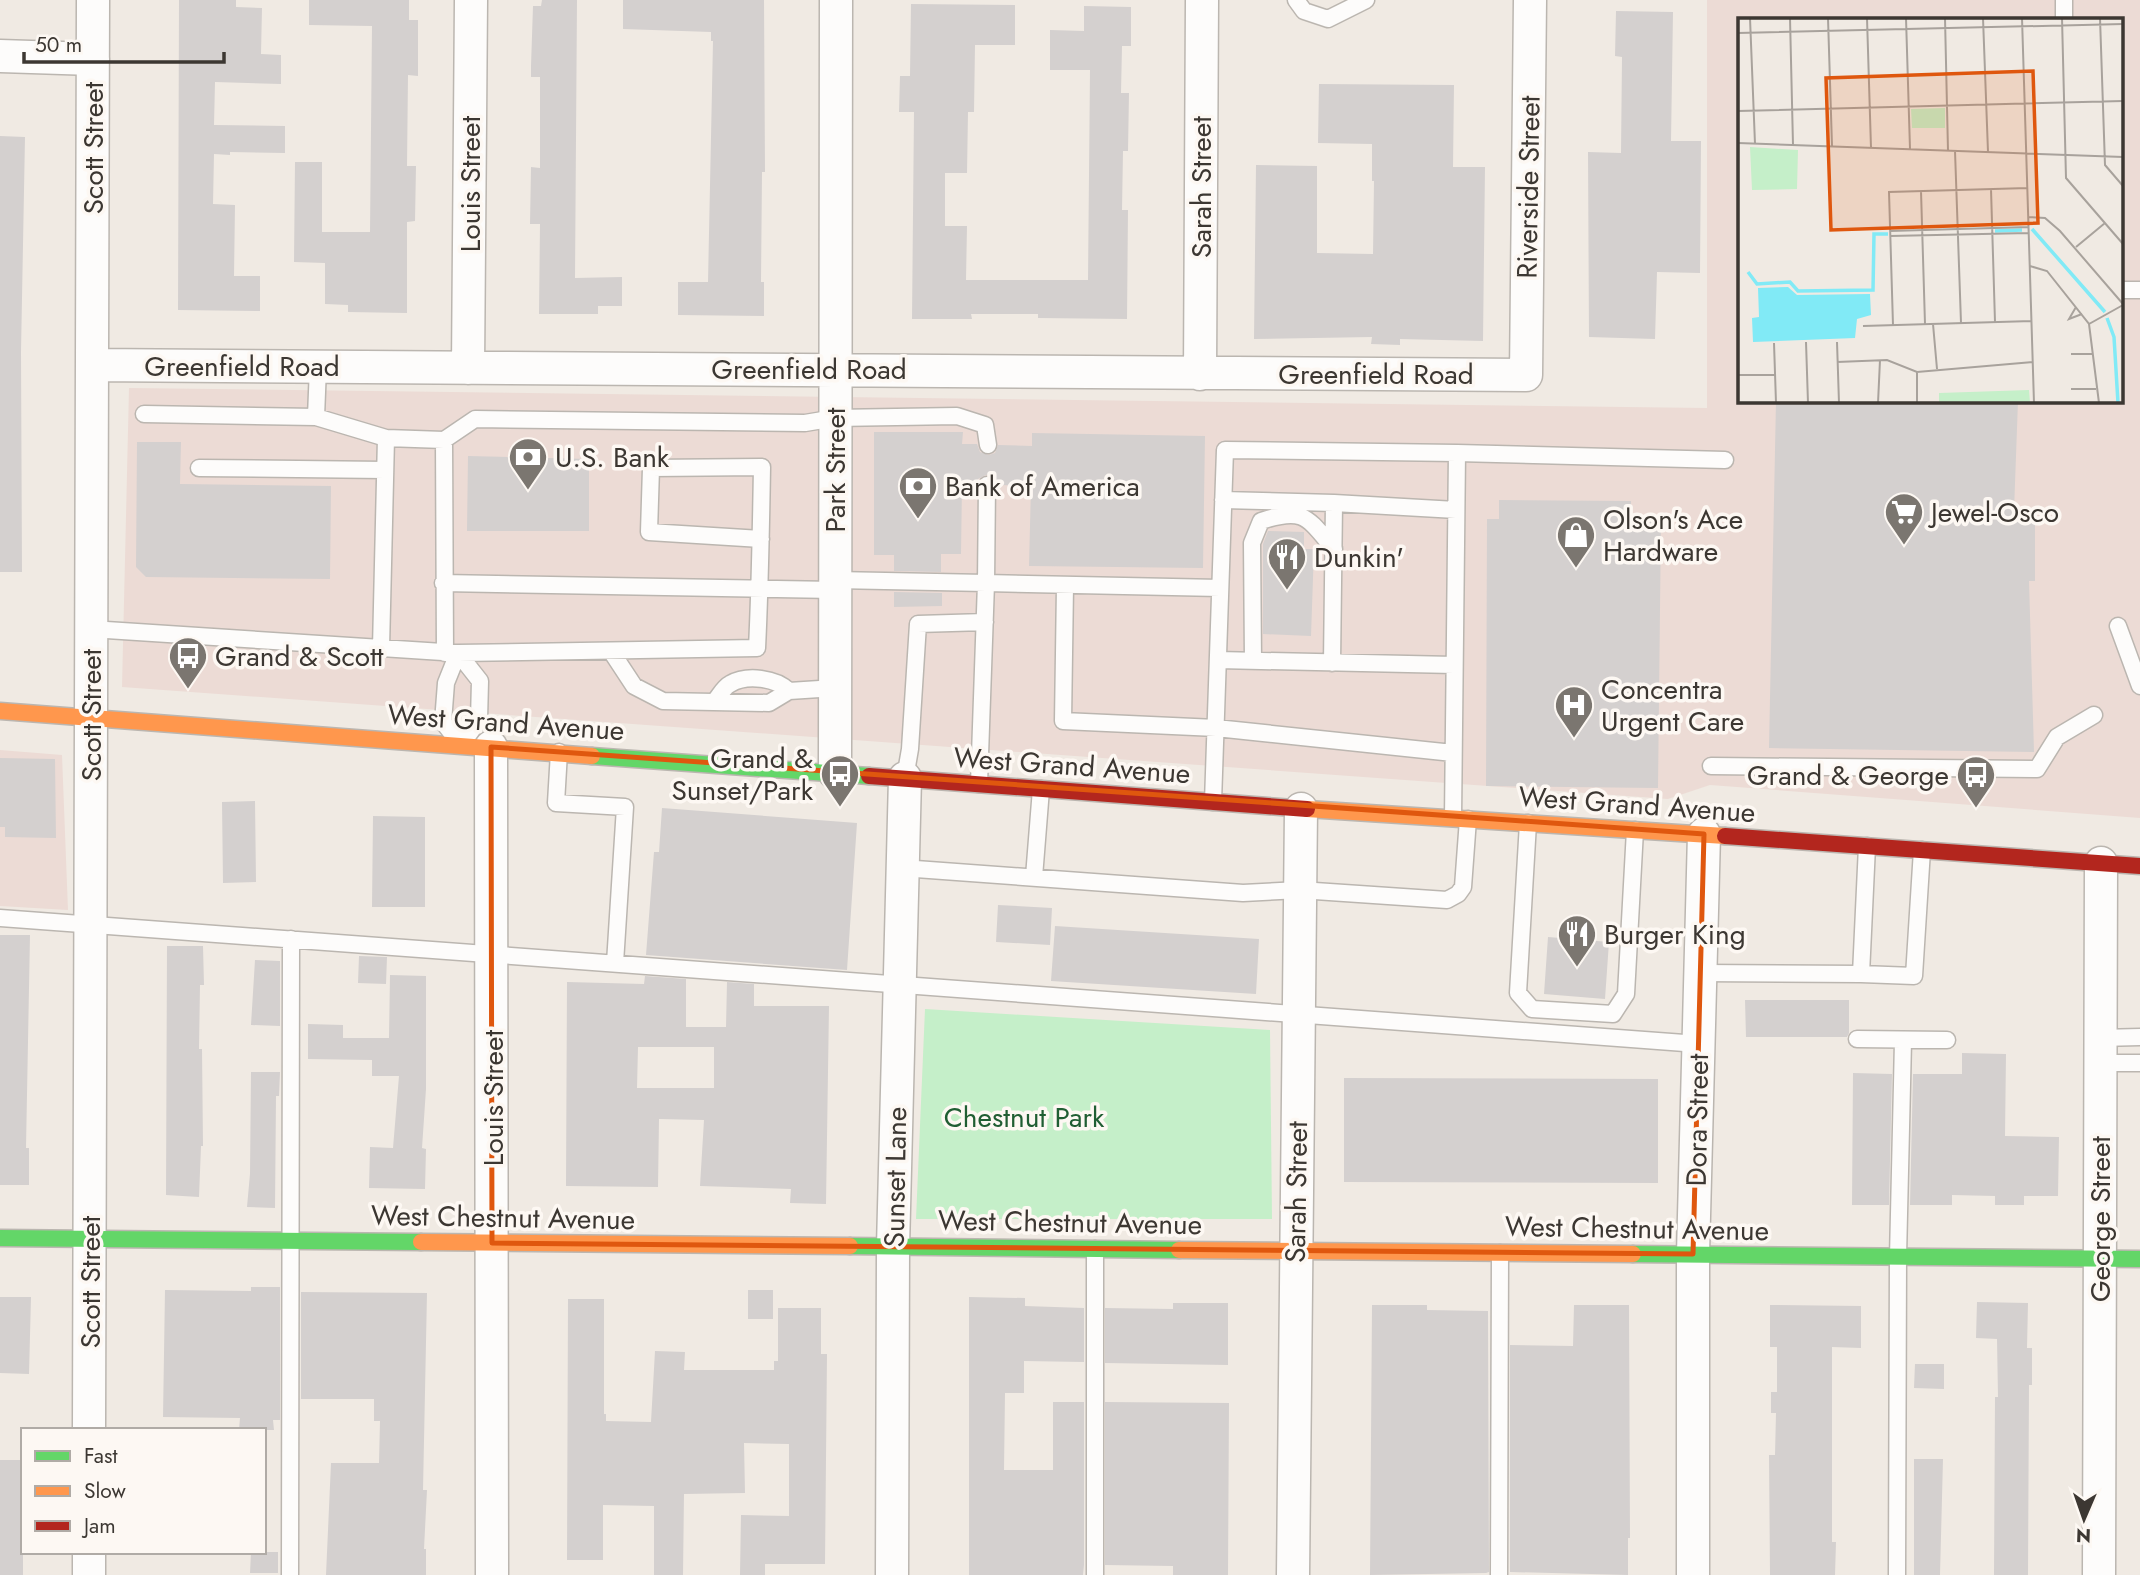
<svg xmlns="http://www.w3.org/2000/svg" width="2140" height="1575" font-family="Jost,sans-serif">
	<style>
		.commercial { fill: #ecdbd5; fill-rule: evenodd }
		.green { fill: #c5efc9 }
		.building { fill: #d4d0cf; fill-rule: evenodd }
		.lines { fill: none; stroke-linecap: round; stroke-linejoin: round }
		.lane-casing { stroke: #bbb6b0; stroke-width: 19 }
		.street-casing { stroke: #bbb6b0; stroke-width: 35 }
		.fast-casing { stroke: #bbb6b0; stroke-width: 19 }
		.slow-casing { stroke: #bbb6b0; stroke-width: 19 }
		.jam-casing { stroke: #bbb6b0; stroke-width: 19 }
		.lane { stroke: #fdfcfb; stroke-width: 16 }
		.street { stroke: #fdfcfb; stroke-width: 32 }
		.fast { stroke: #63d668; stroke-width: 16 }
		.slow { stroke: #ff974d; stroke-width: 16 }
		.jam { stroke: #b3261e; stroke-width: 16 }
		.marked { fill: none; stroke: #df570e; stroke-width: 5; stroke-linejoin: round }
		.labels { text-anchor: middle; stroke-width: 7; stroke-linejoin: round; paint-order: stroke }
		.street-label { font-size: 28px; fill: #3c3732; stroke: #fdf8f3 }
		.poi-label { font-size: 28px; fill: #3c3732; stroke: #fdf8f3; text-anchor: start }
		.park-label { font-size: 28px; fill: #205e33; stroke: #fdf8f3 }
		.inset-river { fill: none; stroke: #81eaf6; stroke-width: 3.5 }
		.inset-road { fill: none; stroke: #a8a29c; stroke-width: 2 }
		.view { fill: #df570e; fill-opacity: 0.15; stroke: #df570e; stroke-width: 3.5 }
		.inset-edge { fill: none; stroke: #3c3732; stroke-width: 3.5 }
	</style>
	<rect width="100%" height="100%" fill="#f0eae3"/>
	<!-- commercial -->
	<path class="commercial" d="M1707,0H2140V818L1710,785L1668,799L122,687L129,388L1707,408ZM1739,19H2121V401H1739Z
		M0,750L62,755L68,910L0,906Z"/>
	<!-- green -->
	<path class="green" d="M925,1009L1270,1030L1272,1219H916Z"/>
	<!-- building -->
	<path class="building" d="M179,0H236V7L262,8L261,54L281,55V84L215,82L214,125L285,126V153L230,152V155L214,154L213,204L235,205L234,276H260V311L178,310Z
		M309,0H409V20H418V76L408,75L407,166H416L415,221L407,222V313L348,312V305L325,304V263L294,262L295,162H322V232H370L372,26L309,25Z
		M542,0H577L575,278L622,277V306H598V314H539L540,224H530L531,167L540,168V77H531V66L533,6H541Z
		M623,0H764L765,172H762L761,282H764V316L678,315V282H708L713,41H711V32L623,29Z
		M911,4L1015,5V45H975L974,112H968L967,173H945V226H967L966,280H1088L1090,70H1050V30L1084,31V6L1131,7V46H1122L1121,93H1129L1128,151H1123L1122,210H1128L1127,319L1038,318V314H971L972,319H912L914,112H899L900,76H910Z
		M1616,11L1673,12L1671,141H1701L1700,273L1657,272L1655,339L1589,337L1588,152L1621,153L1622,57L1615,56Z
		M1319,84L1454,85L1453,167H1485L1483,341L1400,339V345L1371,344L1372,337L1254,339L1256,165L1317,166V253L1373,254L1374,181H1372V144L1318,143Z
		M0,136L25,137L21,352L22,572H0Z
		M1776,401H2018L2014,511L2035,512V581H2029L2034,752L1769,748Z
		M874,432H963L962,444H977L980,452L989,455L995,453L998,445L1032,446V433L1205,436L1203,568L1029,566L1031,486L998,485L993,476L986,475L978,479L976,485H962L961,554H941V572L894,571V555H874Z
		M137,442H181L180,484L331,486L330,579L146,577L136,567Z
		M468,456L589,459V531H467Z
		M1499,500L1631,501V520H1661L1658,788L1486,786L1487,519H1499Z
		M1268,531L1304,532V549H1314L1311,636L1263,634V544Z
		M894,592L942,593V606L894,607Z
		M0,758L55,759L56,838L5,837V827H0Z
		M255,801L256,882L223,883L222,802Z
		M662,808L857,823L847,970L646,955L654,852H659Z
		M373,816L425,817V907H372Z
		M998,905L1052,908L1050,945L996,942Z
		M1055,926L1259,939L1256,994L1051,981Z
		M0,935H30L26,1148H29V1185H0Z
		M1548,937L1609,942L1605,999L1544,994Z
		M167,946H203L204,985H200L199,1049H202L203,1146H201L199,1197L166,1195Z
		M359,956L387,957L386,984L358,983Z
		M255,960L280,961V1026L251,1025Z
		M390,975L426,976V1089L422,1148L426,1149L425,1189L369,1188L370,1147L393,1148L399,1076H372V1060L308,1059V1024L343,1025V1038H389Z
		M645,976L686,979V1027H726L727,982L754,984V1006H829L826,1204L790,1203L791,1189L700,1186L704,1120L659,1119L658,1187L566,1186L567,982L644,984ZM638,1047H714V1088H637Z
		M1745,1000H1849V1033L1847,1037H1746Z
		M1962,1053L2006,1054L2005,1136L2059,1137L2058,1196H2024V1205H1995V1196L1952,1195V1205H1910L1913,1074H1962Z
		M251,1072H280L279,1096H276L275,1208L247,1207L250,1174Z
		M1853,1073L1892,1074L1889,1205H1852Z
		M1344,1078L1658,1079V1183L1344,1182Z
		M251,1287H280V1420H273L274,1430H239L240,1418L163,1417L165,1290L251,1291Z
		M748,1290H773V1319H748Z
		M301,1292L427,1293L423,1490H427L424,1549H426V1575H326L331,1463H379L380,1421H374V1399H301Z
		M0,1297H31L29,1374L0,1373Z
		M969,1297L1025,1298V1306L1084,1308V1362L1024,1361V1393H1005L1004,1470H1053V1402H1084V1565L1083,1575H969Z
		M568,1299H604V1414H606V1421L651,1422L655,1351L685,1352L684,1370H774V1361H778V1308H821V1354H827L825,1564H765V1575H740L741,1515L789,1516V1444L744,1443L745,1493L684,1494L683,1575H654V1506L603,1505V1560H567Z
		M1977,1302L2028,1303L2027,1348H2032V1385H2029L2028,1575H1994L1995,1397H1998L1997,1339L1976,1338Z
		M1173,1303H1228V1365L1105,1363V1308L1173,1309Z
		M1372,1305H1427V1310L1488,1311L1489,1572L1486,1573L1370,1575Z
		M1574,1305H1629L1630,1538H1628V1575L1510,1572V1345L1573,1346Z
		M1770,1305L1861,1306V1348L1832,1347V1542H1836L1835,1575H1770L1769,1455H1775L1776,1413H1771V1392H1777V1347H1770Z
		M1915,1364H1944V1389L1914,1388Z
		M1105,1402L1229,1403L1228,1575H1173V1566L1105,1565Z
		M1914,1459H1943L1940,1575H1914Z
		M0,1460H23V1575H0Z
		M251,1552H278V1573H250Z"/>
	<g class="lines">
		<!-- lane casing -->
		<g class="lane-casing">
			<path id="lane" d="M1296,0L1304,11L1328,19L1366,0
				M2064,0V19
				M2121,290H2140
				M144,414L316,417L386,438
				M316,417L318,367
				M444,440L445,653
				M199,468L385,470
				M1223,500L1334,503L1456,510
				M835,580L986,583L987,485
				M443,583L835,590
				M1065,586L1063,721L1216,728L1453,753
				M2118,626L2140,686
				M91,629L458,653L757,648C760,588 761,527 762,467L651,468L649,532L761,539
				M381,648L386,438L444,440L475,419L805,423L835,418L957,416L985,425L988,445
				M611,651L634,686L663,701L769,703L789,691L835,688
				M458,653L480,681L479,720L461,745L443,722L446,683Z
				M1218,660L1454,665
				M1253,661L1252,543L1261,521C1304,507 1307,517 1334,549
				M1332,663L1334,503
				M715,701C719,696 724,687 730,684C747,674 776,678 789,691
				M559,752L556,803L625,807L615,963
				M1711,766L2037,769L2057,737L2094,715
				M905,778L910,749L918,624L985,622
				M979,784L986,583L1220,588
				M1213,802L1225,450L1457,453
				M1453,818L1457,453L1725,460
				M1528,823L1518,993L1532,1009L1613,1014L1626,994L1635,830
				M1867,846L1861,974L1914,976L1922,850
				M902,868L1243,893L1300,890L1447,900L1458,894L1463,887L1468,819
				M1034,877L1041,789
				M0,918L1698,1044
				M1700,973L1861,974
				M2100,1038L2140,1037
				M1857,1039L1947,1040
				M2100,1063H2140
				M290,1575L291,939
				M1095,1575V1249
				M1499,1575L1500,1253
				M1897,1575L1898,1257L1903,1041"/>
		</g>
		<!-- street casing -->
		<g class="street-casing">
			<path id="street" d="M0,56L93,59
				M92,365L1526,375L1530,0
				M468,368L471,0
				M1200,374L1202,0
				M491,747L492,1575
				M835,773L836,0
				M89,1430L93,0
				M89,1575V1552
				M892,1575L893,1247L905,778
				M1293,1575L1301,809
				M1693,1575V1254L1704,834
				M2099,1575L2101,863"/>
		</g>
		<!-- fast casing -->
		<g class="fast-casing">
			<path id="fast" d="M592,756L869,776
				M0,1238L421,1242
				M850,1246L1179,1250
				M1633,1254L2140,1259"/>
		</g>
		<!-- slow casing -->
		<g class="slow-casing">
			<path id="slow" d="M0,711L592,756
				M1307,809L1725,836
				M421,1242L850,1246
				M1179,1250L1633,1254"/>
		</g>
		<!-- jam casing -->
		<g class="jam-casing">
			<path id="jam" d="M869,776L1307,809
				M1725,836L2140,866"/>
		</g>
		<!-- lane -->
		<use href="#lane" class="lane"/>
		<!-- street -->
		<use href="#street" class="street"/>
		<!-- fast -->
		<use href="#fast" class="fast"/>
		<!-- slow -->
		<use href="#slow" class="slow"/>
		<!-- jam -->
		<use href="#jam" class="jam"/>
	</g>
	<!-- marked area -->
	<path class="marked" d="M491,747L1704,834L1693,1254L492,1243Z"/>
	<!-- icons -->
	<defs>
		<g id="bank-pin" transform="scale(2.0125)"><path d="M0 17L-7.5 6A9.5 9.5 0 1 1 7.5 6Z" fill="#7b7670" stroke="#fdf8f3"/><path d="M-6-4H6V4H-6ZM0-2.3a2.3 2.3 0 1 0 0 4.6a2.3 2.3 0 1 0 0-4.6Z" fill="#fff"/></g>
		<g id="supermarket-pin" transform="scale(2.0125)"><path d="M0 17L-7.5 6A9.5 9.5 0 1 1 7.5 6Z" fill="#7b7670" stroke="#fdf8f3"/><path d="M-6-5.5h2.5l.6 2H6L4.5 2H-2.5L-4.4-4H-6ZM-1.5 3.2a1.3 1.3 0 1 0 .1 0ZM3 3.2a1.3 1.3 0 1 0 .1 0Z" fill="#fff"/></g>
		<g id="shop-pin" transform="scale(2.0125)"><path d="M0 17L-7.5 6A9.5 9.5 0 1 1 7.5 6Z" fill="#7b7670" stroke="#fdf8f3"/><path d="M-5-2.5h2.3a2.7 3.5 0 0 1 5.4 0H5L5.5 6h-11ZM-1.5-2.5h3a1.5 2.3 0 0 0-3 0Z" fill="#fff"/></g>
		<g id="restaurant-pin" transform="scale(2.0125)"><path d="M0 17L-7.5 6A9.5 9.5 0 1 1 7.5 6Z" fill="#7b7670" stroke="#fdf8f3"/><path d="M-5-6h1v4h1v-4h1v4h1v-4h1v5L-1.5 .5V6h-2V.5L-5-1ZM5-6V6H3V1.5H1.5Q1.5-4 5-6Z" fill="#fff"/></g>
		<g id="bus-pin" transform="scale(2.0125)"><path d="M0 17L-7.5 6A9.5 9.5 0 1 1 7.5 6Z" fill="#7b7670" stroke="#fdf8f3"/><path d="M-5-6H5V4H4V6H2V4H-2V6H-4V4H-5ZM-3.5-4V0h7V-4ZM-3.5 1.2v1.5H-2V1.2ZM2 1.2v1.5H3.5V1.2Z" fill="#fff"/></g>
		<g id="hospital-pin" transform="scale(2.0125)"><path d="M0 17L-7.5 6A9.5 9.5 0 1 1 7.5 6Z" fill="#7b7670" stroke="#fdf8f3"/><path d="M-5-5h3v3.5h4V-5h3V5h-3V1.5h-4V5h-3Z" fill="#fff"/></g>
	</defs>
	<g fill-rule="evenodd">
		<use href="#bank-pin" x="528" y="457"/>
		<use href="#bank-pin" x="918" y="486"/>
		<use href="#supermarket-pin" x="1904" y="512"/>
		<use href="#shop-pin" x="1576" y="535"/>
		<use href="#restaurant-pin" x="1287" y="557"/>
		<use href="#bus-pin" x="188" y="656"/>
		<use href="#hospital-pin" x="1574" y="705"/>
		<use href="#bus-pin" x="840" y="774"/>
		<use href="#bus-pin" x="1976" y="775"/>
		<use href="#restaurant-pin" x="1577" y="934"/>
	</g>
	<g class="labels">
		<!-- street labels -->
		<g class="street-label">
			<text transform="translate(93 148) rotate(-90)" y="10">Scott Street</text>
			<text transform="translate(470 184) rotate(-90)" y="10">Louis Street</text>
			<text transform="translate(1201 187) rotate(-90)" y="10">Sarah Street</text>
			<text transform="translate(1528 187) rotate(-89)" y="10">Riverside Street</text>
			<text x="242" y="376">Greenfield Road</text>
			<text x="809" y="379">Greenfield Road</text>
			<text x="1376" y="384">Greenfield Road</text>
			<text transform="translate(835 470) rotate(-90)" y="10">Park Street</text>
			<text transform="translate(91 715) rotate(-90)" y="10">Scott Street</text>
			<text transform="translate(506 722) rotate(4)" y="10">West Grand Avenue</text>
			<text transform="translate(1072 765) rotate(4)" y="10">West Grand Avenue</text>
			<text transform="translate(1637 804) rotate(4)" y="10">West Grand Avenue</text>
			<text transform="translate(493 1098) rotate(-90)" y="10">Louis Street</text>
			<text transform="translate(1697 1120) rotate(-89)" y="10">Dora Street</text>
			<text transform="translate(895 1177) rotate(-89)" y="10">Sunset Lane</text>
			<text transform="translate(1296 1192) rotate(-89)" y="10">Sarah Street</text>
			<text transform="translate(503 1217) rotate(1)" y="10">West Chestnut Avenue</text>
			<text transform="translate(2100 1219) rotate(-90)" y="10">George Street</text>
			<text transform="translate(1070 1222) rotate(1)" y="10">West Chestnut Avenue</text>
			<text transform="translate(1637 1228) rotate(1)" y="10">West Chestnut Avenue</text>
			<text transform="translate(90 1282) rotate(-90)" y="10">Scott Street</text>
		</g>
		<!-- poi labels -->
		<g class="poi-label">
			<text x="555" y="467">U.S. Bank</text>
			<text x="945" y="496">Bank of America</text>
			<text x="1931" y="522">Jewel-Osco</text>
			<text x="1603" y="529">Olson's Ace<tspan x="1603" dy="32">Hardware</tspan></text>
			<text x="1314" y="567">Dunkin'</text>
			<text x="215" y="666">Grand &amp; Scott</text>
			<text x="1601" y="699">Concentra<tspan x="1601" dy="32">Urgent Care</tspan></text>
			<text x="813" y="768" text-anchor="end">Grand &amp;<tspan x="813" dy="32">Sunset/Park</tspan></text>
			<text x="1949" y="785" text-anchor="end">Grand &amp; George</text>
			<text x="1604" y="944">Burger King</text>
		</g>
		<!-- park labels -->
		<g class="park-label">
			<text x="1024" y="1127">Chestnut Park</text>
		</g>
	</g>
	<!-- overview -->
	<g transform="translate(1738 18)">
		<rect width="385" height="385" fill="#f0eae3"/>
		<path d="M207,90V110H174L173,91ZM12,129L60,132L59,171L14,172ZM291,372L292,385H201V375Z" fill="#c5efc9"/>
		<path d="M50,269L59,277L132,276L133,297L119,301L117,320L15,324L14,300L21,299L20,270Z" fill="#81eaf6"/>
		<path class="inset-river" d="M294,211L367,294M257,213L284,212M10,254L19,266L52,264L60,273L135,272L136,216H150M369,300L376,319L380,385"/>
		<path class="inset-road" d="M12,0L17,126M52,0L55,127M90,0L94,128M129,0L133,130M168,0L172,131M207,0L210,133M245,0L250,134M284,0L296,385M324,0L328,160L385,226M362,0L367,147L385,168M0,15L385,6M0,93L385,83M0,125L385,139M217,133L223,305M253,171L257,304M183,173L187,306M291,199L307,200L322,213L385,286M152,213L291,209M152,218L291,215M338,229L367,205M292,248L309,253L351,306L361,385M338,289L331,301L344,296M195,306L199,351M351,306L385,287M155,307L151,174L290,170M125,308L294,303M68,324L70,385M99,324L101,385M36,325L38,385M333,336H355M99,344L149,342L179,354L295,344M0,357H37M333,371H358M140,385L142,342M179,385V354"/>
		<path class="view" d="M295,53L300,205L93,212L88,60Z"/>
		<rect width="385" height="385" class="inset-edge"/>
	</g>
	<!-- legend -->
	<rect x="21" y="1428" width="245" height="126" fill="#fdf8f3" stroke="#b0aba6" stroke-width="2"/>
	<rect x="35" y="1451" width="35" height="10" fill="#63d668" stroke="#b0aba6" stroke-width="2"/>
	<text x="84" y="1463" font-size="21" fill="#3c3732">Fast</text>
	<rect x="35" y="1486" width="35" height="10" fill="#ff974d" stroke="#b0aba6" stroke-width="2"/>
	<text x="84" y="1498" font-size="21" fill="#3c3732">Slow</text>
	<rect x="35" y="1521" width="35" height="10" fill="#b3261e" stroke="#b0aba6" stroke-width="2"/>
	<text x="84" y="1533" font-size="21" fill="#3c3732">Jam</text>
	<!-- north arrow -->
	<g transform="translate(2084 1519) rotate(182)" stroke="#fdf8f3" stroke-width="5" paint-order="stroke">
	<path d="M0-5L12 26L0 18L-12 26Z" fill="#3c3732"/>
	<text y="-10" font-size="19" font-weight="bold" text-anchor="middle" fill="#3c3732">N</text>
	</g>
	<!-- scale -->
	<path d="M24 52v10h200v-10" fill="none" stroke="#3c3732" stroke-width="3.5"/>
	<text x="35" y="52" font-size="21" fill="#3c3732" stroke="#fdf8f3" stroke-width="5" paint-order="stroke">50 m</text>
</svg>
